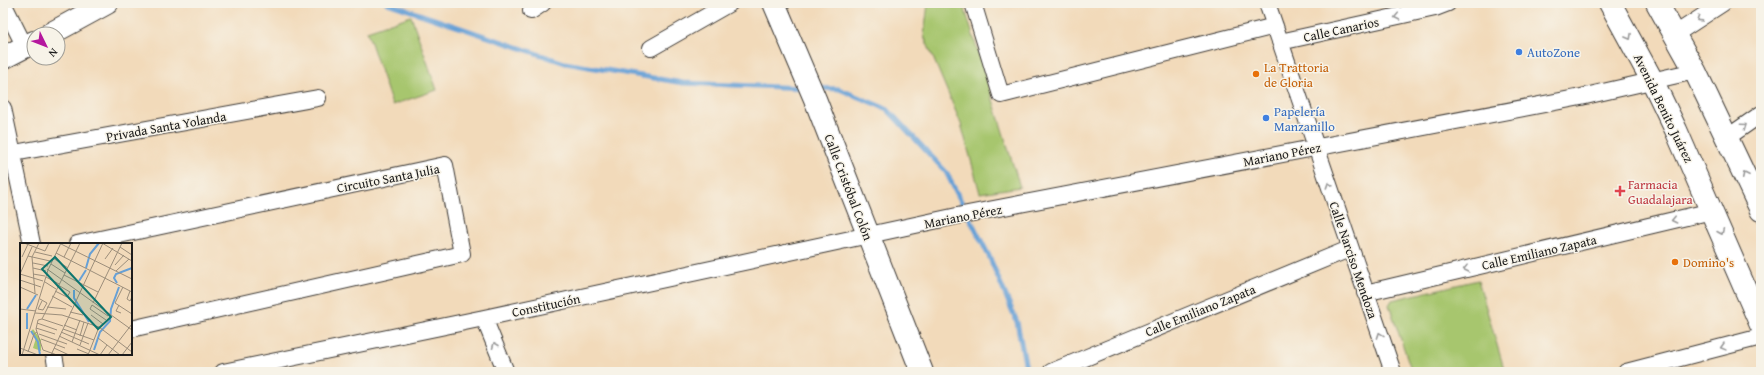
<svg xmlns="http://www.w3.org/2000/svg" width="1764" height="375" font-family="'Gentium Book Plus',serif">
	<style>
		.green { fill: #a7c66e; stroke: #627145 }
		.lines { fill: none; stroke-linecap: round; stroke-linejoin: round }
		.stream { stroke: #66a0d6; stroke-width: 5 }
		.street-casing { stroke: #3c3834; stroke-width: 18 }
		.secondary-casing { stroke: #3c3834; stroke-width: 24 }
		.primary-casing { stroke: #3c3834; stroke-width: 24 }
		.street { stroke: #fff; stroke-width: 16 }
		.secondary { stroke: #fff; stroke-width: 22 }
		.primary { stroke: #fff; stroke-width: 22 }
		.oneway { stroke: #999 }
		.shop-dot { fill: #3f7fe0; stroke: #f7f3e8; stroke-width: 1.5 }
		.food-dot { fill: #e8710a; stroke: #f7f3e8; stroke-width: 1.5 }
		.health-dot { fill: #e0444e; stroke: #f7f3e8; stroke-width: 1.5 }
		.labels { text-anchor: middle; stroke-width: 3; stroke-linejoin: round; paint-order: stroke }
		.street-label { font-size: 13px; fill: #1c1c1c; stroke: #f7f3e8 }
		.shop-label { font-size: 13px; fill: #366cbe; stroke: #f7f3e8; text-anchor: start }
		.food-label { font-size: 13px; fill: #c56008; stroke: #f7f3e8; text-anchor: start }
		.health-label { font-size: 13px; fill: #be3a42; stroke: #f7f3e8; text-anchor: start }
		.inset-river { fill: none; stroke: #66a0d6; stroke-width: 2 }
		.inset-road { fill: none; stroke: #9c8e7b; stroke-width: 1 }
		.view { fill: #0f766e; fill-opacity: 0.15; stroke: #0f766e; stroke-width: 2 }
		.inset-edge { fill: none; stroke: #1c1c1c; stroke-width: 2 }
	</style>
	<rect width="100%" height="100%" fill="#f7f3e8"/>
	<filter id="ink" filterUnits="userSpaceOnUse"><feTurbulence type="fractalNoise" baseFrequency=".025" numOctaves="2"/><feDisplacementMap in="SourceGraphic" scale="8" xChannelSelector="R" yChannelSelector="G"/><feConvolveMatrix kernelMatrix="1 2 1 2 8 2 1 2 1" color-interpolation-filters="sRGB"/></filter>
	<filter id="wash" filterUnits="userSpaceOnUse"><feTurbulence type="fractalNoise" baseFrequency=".012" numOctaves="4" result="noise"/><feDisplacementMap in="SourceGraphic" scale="16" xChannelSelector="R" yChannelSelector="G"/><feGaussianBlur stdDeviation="0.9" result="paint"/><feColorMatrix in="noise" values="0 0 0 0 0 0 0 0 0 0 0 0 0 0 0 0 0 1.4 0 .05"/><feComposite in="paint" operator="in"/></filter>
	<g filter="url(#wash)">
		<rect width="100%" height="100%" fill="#f2daba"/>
		<!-- green -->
		<path class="green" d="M928,3H963L1020,187L980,193L961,124L924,36Z
			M411,16L437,90L392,105L367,31Z
			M1478,280L1505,372H1450V370L1442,372H1412L1389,305L1392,300Z"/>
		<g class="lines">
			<!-- stream -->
			<path class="stream" d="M387,3L565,63L683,83L804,88
				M816,88L839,89L887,109L946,172L989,256L1017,322L1026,368
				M3,369L5,372"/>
		</g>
	</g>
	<g filter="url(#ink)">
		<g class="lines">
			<!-- street casing -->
			<g class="street-casing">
				<path id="street" d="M3,3L25,47
					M973,3L1001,95L1275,26
					M1267,3L1393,372
					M531,11L543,3
					M1674,35L1723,3
					M1280,42L1435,8L1448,3
					M651,48L730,3
					M3,108L32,244
					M1728,137L1761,114
					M14,153L318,98
					M77,244L445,165L462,254L131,329
					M1365,293L1712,211
					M484,318L506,372
					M54,354L57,372
					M223,372L484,318L957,216L1581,97L1695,71
					M1051,372L1349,249
					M1626,372L1761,337"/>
			</g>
			<!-- secondary casing -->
			<g class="secondary-casing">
				<path id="secondary" d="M774,3L815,99L922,372
					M50,34L107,3
					M3,58L34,42"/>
			</g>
			<!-- primary casing -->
			<g class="primary-casing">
				<path id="primary" d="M1610,3L1653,82L1676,130L1761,325
					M1657,3L1695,71L1761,210"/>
			</g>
			<!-- street -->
			<use href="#street" class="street"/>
			<!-- secondary -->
			<use href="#secondary" class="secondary"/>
			<!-- primary -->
			<use href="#primary" class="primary"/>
		</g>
		<!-- one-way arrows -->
		<defs><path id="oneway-chevron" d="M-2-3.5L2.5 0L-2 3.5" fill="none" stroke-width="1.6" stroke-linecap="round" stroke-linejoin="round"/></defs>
		<g class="oneway">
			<use href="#oneway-chevron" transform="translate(1397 17) rotate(168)"/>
			<use href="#oneway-chevron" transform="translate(1699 19) rotate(147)"/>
			<use href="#oneway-chevron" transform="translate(1629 37) rotate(61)"/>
			<use href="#oneway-chevron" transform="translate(1744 126) rotate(-35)"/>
			<use href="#oneway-chevron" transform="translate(1745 175) rotate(-115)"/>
			<use href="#oneway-chevron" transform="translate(1329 185) rotate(-108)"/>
			<use href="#oneway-chevron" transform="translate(1674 220) rotate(167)"/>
			<use href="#oneway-chevron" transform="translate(1721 232) rotate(67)"/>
			<use href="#oneway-chevron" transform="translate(1466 269) rotate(166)"/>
			<use href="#oneway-chevron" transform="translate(1380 335) rotate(-110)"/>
			<use href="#oneway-chevron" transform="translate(495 345) rotate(-112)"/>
			<use href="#oneway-chevron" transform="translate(1723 347) rotate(165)"/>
		</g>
	</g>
	<!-- markers -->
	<g class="shop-dot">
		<circle cx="1519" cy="52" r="4"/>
		<circle cx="1266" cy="118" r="4"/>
	</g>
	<g class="food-dot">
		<circle cx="1256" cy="74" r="4"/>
		<circle cx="1675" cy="262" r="4"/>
	</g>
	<path class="health-dot" d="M1618 185h4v4h4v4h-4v4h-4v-4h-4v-4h4z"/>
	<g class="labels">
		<!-- street labels -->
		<g class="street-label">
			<text transform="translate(1341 29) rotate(-12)" y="5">Calle Canarios</text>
			<text transform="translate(1664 108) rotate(64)" y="5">Avenida Benito Juárez</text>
			<text transform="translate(166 126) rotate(-10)" y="5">Privada Santa Yolanda</text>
			<text transform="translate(1282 154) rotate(-11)" y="5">Mariano Pérez</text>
			<text transform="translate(388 178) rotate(-11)" y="5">Circuito Santa Julia</text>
			<text transform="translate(849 187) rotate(69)" y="5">Calle Cristóbal Colón</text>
			<text transform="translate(963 216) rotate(-11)" y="5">Mariano Pérez</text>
			<text transform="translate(1539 252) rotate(-13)" y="5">Calle Emiliano Zapata</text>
			<text transform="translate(1354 260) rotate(71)" y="5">Calle Narciso Mendoza</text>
			<text transform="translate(546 305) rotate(-12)" y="5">Constitución</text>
			<text transform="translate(1200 310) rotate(-22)" y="5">Calle Emiliano Zapata</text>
		</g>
		<!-- shop labels -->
		<g class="shop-label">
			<text x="1527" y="57">AutoZone</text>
			<text x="1274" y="116">Papelería<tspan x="1274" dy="15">Manzanillo</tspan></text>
		</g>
		<!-- food labels -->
		<g class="food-label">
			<text x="1264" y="72">La Trattoria<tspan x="1264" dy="15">de Gloria</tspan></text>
			<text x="1683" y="267">Domino's</text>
		</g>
		<!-- health labels -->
		<g class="health-label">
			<text x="1628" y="189">Farmacia<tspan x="1628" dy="15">Guadalajara</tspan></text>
		</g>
	</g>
	<!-- overview -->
	<g transform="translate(20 243)">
		<rect width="112" height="112" fill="#f2daba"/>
		<path d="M13,86L21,97V108L13,105L16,95L11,89Z" fill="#a7c66e"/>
		<path class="inset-river" d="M66,25L70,11L79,0M59,38L66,27M97,40L94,35L96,31L112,25M54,47V55L69,79M7,66L16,52M7,86V70M11,88L18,99L20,112M74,107L80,89L90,78L91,66L99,44"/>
		<path class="inset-road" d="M4,0L25,8L29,0M82,0L112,18M41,1L112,36M100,4L112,12M15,9L32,13M36,10L112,49M8,13L30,18M2,14L8,1M44,14L51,0M33,15L48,25M85,16L93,5M13,20L28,23M31,21L45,30M95,22L104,12M13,25L26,28M27,26L112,87M96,28L109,16M0,31L12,4M0,31L23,38M13,31L25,33M44,32L78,49M26,34L39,41M0,37L21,44M25,39L36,46M38,42L50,49L47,54M0,44L18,52M103,44L95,60L112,71M35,48L47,54M110,48L107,56L110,58L112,54M15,50L12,14L19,0M32,53L52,64M20,56L27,60L23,67L18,66L22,58M73,60L102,0M99,62L96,68L101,70M27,64L46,66M0,66L16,68M50,69L63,72M15,70L42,72L79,84L112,109M71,72L83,81M22,76L43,83M86,77L70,66L72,62L88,73M17,80L37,87M44,82L57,87M16,85L35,91M16,86L18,77L22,76L60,0M16,86L23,107L37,112M43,86L74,97M41,89L69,101M19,91L47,101M39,93L80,112M60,93L64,79M78,95L100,112M21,96L45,105M52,99L60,77M60,102L68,80M0,105L18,112M34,105L49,112M57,106L69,111M8,109L14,91L17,89M2,112L28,27L41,0M31,112L83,0M68,112L79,84M80,112L87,102M88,112L112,81M102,112L112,99"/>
		<path class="view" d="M35,14L91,74L78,86L22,26Z"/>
		<rect width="112" height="112" class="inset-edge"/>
	</g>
	<!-- margin -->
	<rect width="1764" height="375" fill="none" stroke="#f7f3e8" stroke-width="16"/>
	<!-- north arrow -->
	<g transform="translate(46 46) rotate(133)"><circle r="19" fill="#f7f3e8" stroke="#9f9d96"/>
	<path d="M0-3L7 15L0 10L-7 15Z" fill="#b5179e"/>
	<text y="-6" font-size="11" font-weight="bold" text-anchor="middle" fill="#1c1c1c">N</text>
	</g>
</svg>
